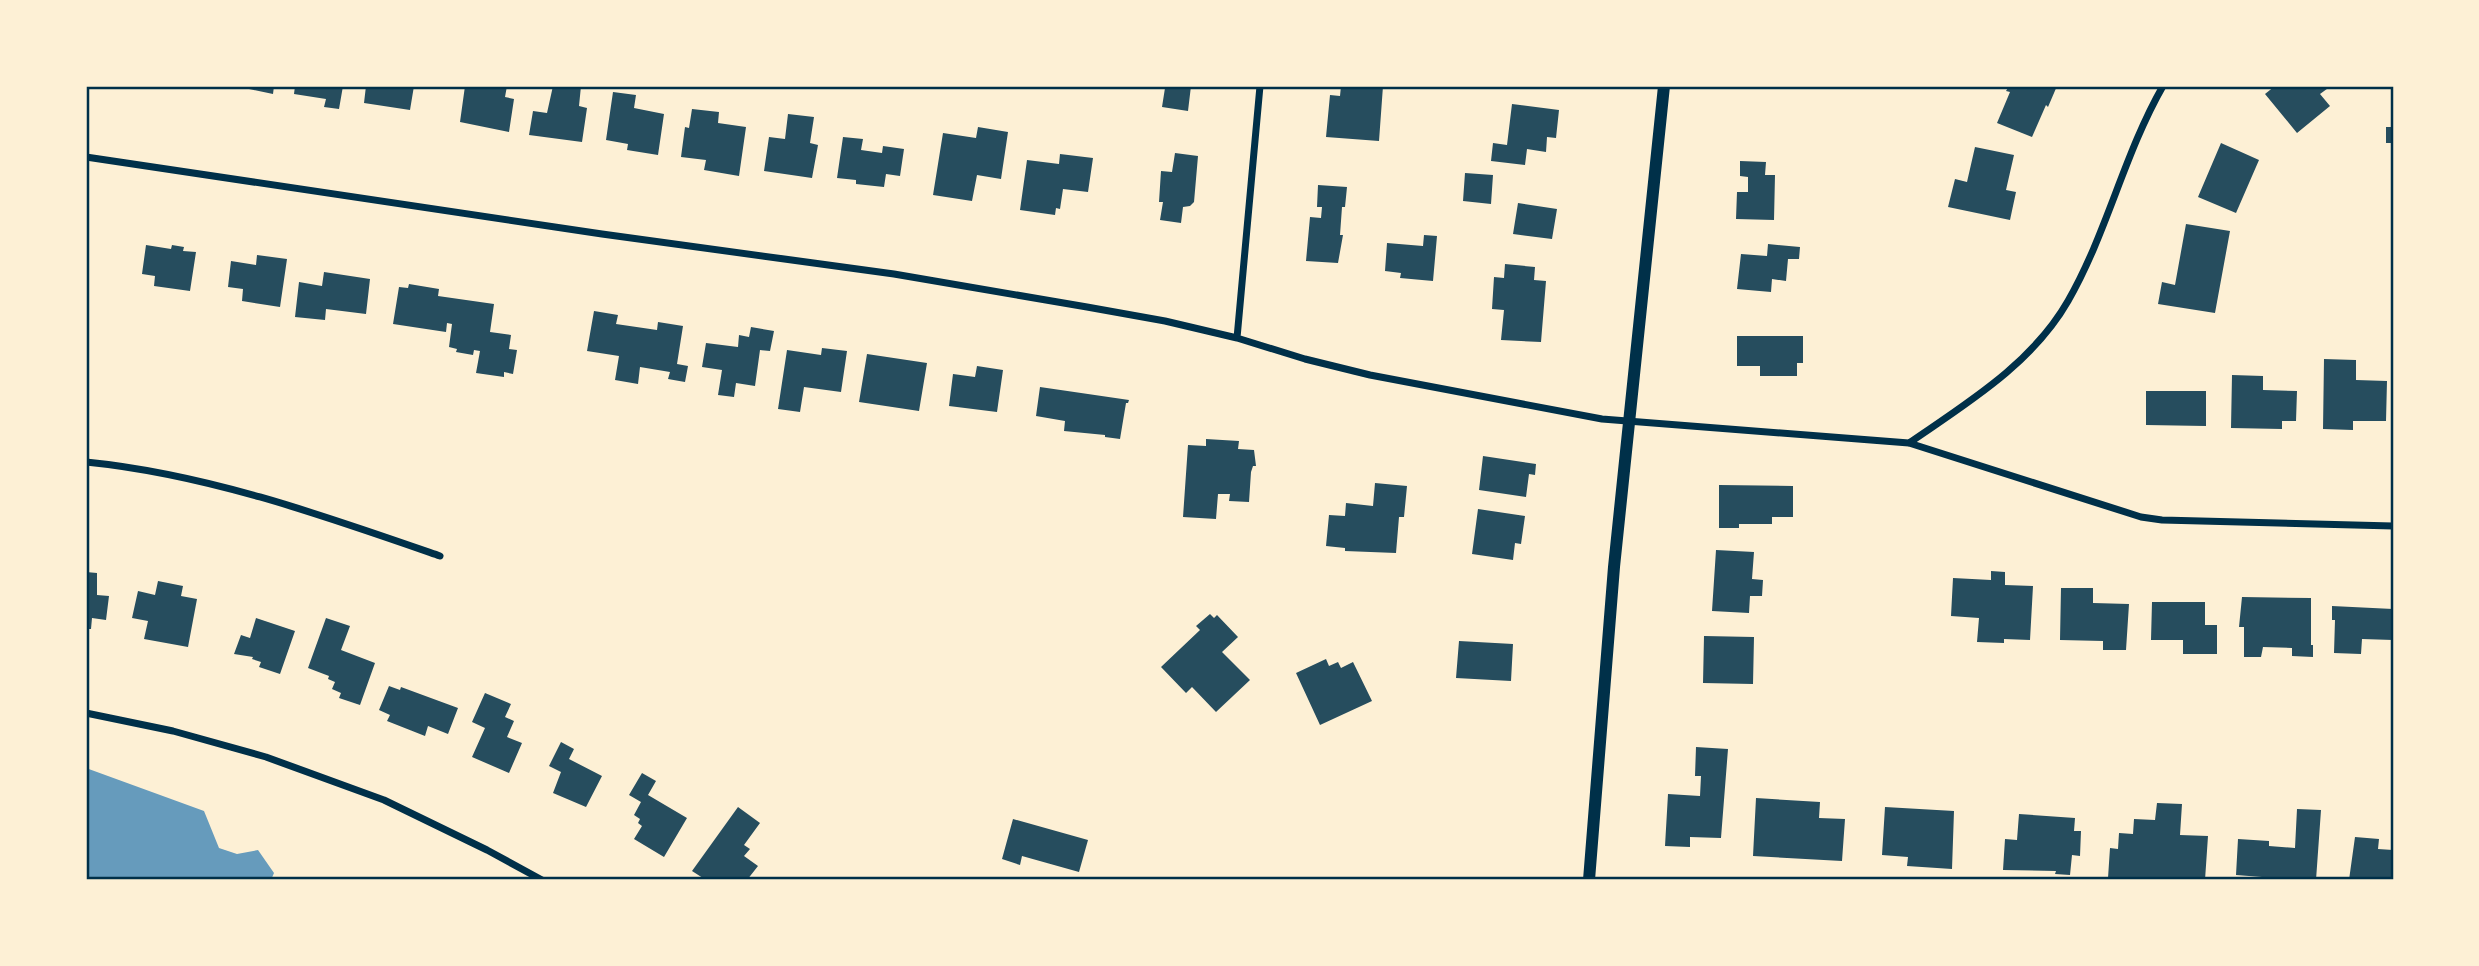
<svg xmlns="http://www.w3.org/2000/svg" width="2479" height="966" font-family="Roboto,sans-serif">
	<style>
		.water { fill: #669bbc }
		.building { fill: #264d5e }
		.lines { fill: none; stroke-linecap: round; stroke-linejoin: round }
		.minor { stroke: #003049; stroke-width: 7 }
		.tertiary { stroke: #003049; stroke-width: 12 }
		.neatline { fill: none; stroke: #003049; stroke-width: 2.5 }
	</style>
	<rect width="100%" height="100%" fill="#fdf0d5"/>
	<!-- water -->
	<path class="water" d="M86,768L204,811L219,848L237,854L258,850L274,873L271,880H86Z"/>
	<!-- building -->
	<path class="building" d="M235,86H274L273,94Z
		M295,86H343L339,109L324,107L326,99L294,94Z
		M366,86H414L410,110L364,103Z
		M465,86H507L505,97L514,99L509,132L460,122Z
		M553,86H581L579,106L587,108L582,142L529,135L533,111L547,113Z
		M1158,86H1191L1188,111L1162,107L1165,88Z
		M1341,86H1383L1379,141L1326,137L1330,95L1340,96Z
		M2009,86H2057L2048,107L2046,105L2032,137L1997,123L2010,92L2006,91Z
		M2275,86H2331L2320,94L2330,106L2297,133L2265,94Z
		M613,92L636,95L634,108L664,114L658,155L627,150L628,144L606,140Z
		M1512,104L1559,110L1556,138L1547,137L1546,152L1527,149L1525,165L1491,161L1493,143L1507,145Z
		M692,109L719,112L718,123L746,127L739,176L704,170L706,160L681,157L685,127L689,128Z
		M788,114L814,117L810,143L818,145L812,178L764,171L769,137L785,139Z
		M978,127L1008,132L1001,179L977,175L972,201L933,195L943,133L976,138Z
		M2386,127H2393V143H2386Z
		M843,137L863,139L861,150L882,153L883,146L904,149L900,176L886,174L884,187L856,184V180L837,178Z
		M2221,143L2259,160L2236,213L2198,197Z
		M1975,147L2014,155L2006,190L2016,192L2010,220L1948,207L1955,179L1967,182Z
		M1175,153L1198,156L1194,202L1190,206L1183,207L1181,223L1160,220L1163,202H1159L1161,171L1172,172Z
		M1060,154L1093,158L1088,192L1063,189L1060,209L1056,208L1055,215L1020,210L1027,160L1059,164Z
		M1740,161L1766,162L1765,175H1775L1774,220L1736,219L1737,192H1748V177L1740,176Z
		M1465,173L1493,175L1491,204L1463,201Z
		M1318,185L1347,187L1345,207H1342L1340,235H1343L1338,263L1306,261L1310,217L1321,218L1322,207H1317Z
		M1518,203L1557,209L1552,239L1513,234Z
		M2186,224L2230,231L2215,313L2158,304L2162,282L2175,285Z
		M1424,235L1437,236L1433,281L1400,278L1401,273L1385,271L1387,243L1423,246Z
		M1768,244L1800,247L1799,259H1788L1786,281L1772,279L1771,292L1737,289L1741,254L1767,256Z
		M146,245L171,249L172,245L184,247L183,251L196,252L190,291L154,286L155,276L142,274Z
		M257,255L287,259L280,307L242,301L243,289L228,287L231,261L256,265Z
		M1505,264L1535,267L1534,280L1546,281L1541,342L1501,340L1504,310L1492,309L1494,277L1504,278Z
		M324,272L370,279L366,314L326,309L325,320L295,317L299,282L322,286Z
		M409,284L439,289L438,296L494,304L490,332L511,335L509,349L517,350L513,374L504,372V377L476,373L480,351L474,350L473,355L456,352L457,349L449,347L452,324L447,323L446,332L393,324L399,287L408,288Z
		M594,311L618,315L616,324L657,330L658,322L683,326L677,364L688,366L685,382L668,379L670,372L640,367L638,384L615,380L619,356L587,351Z
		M751,327L774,331L770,351L760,350L755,386L736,383L734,397L718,395L722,370L702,367L706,343L738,347L739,335L749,337Z
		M1737,336H1803V363H1797V376H1760V366H1737Z
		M822,348L847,351L841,392L804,387L800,412L778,409L787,350L821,355Z
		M867,354L927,363L919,411L859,402Z
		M2324,359L2356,360V380L2387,381L2386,421H2353V430L2323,429Z
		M977,366L1003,370L997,412L949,406L953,374L975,377Z
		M2232,375L2263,376V390L2297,391L2296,421H2282V429L2231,428Z
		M1040,387L1129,400L1128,403H1126L1120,439L1105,437V435L1064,431L1065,421L1036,416Z
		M2146,391H2206V426L2146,425Z
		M1206,439L1239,441L1238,449L1254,450L1256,466H1253L1251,472L1249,502L1229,501L1230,494H1218L1216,519L1183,517L1188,445L1206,446Z
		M1483,456L1536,464L1535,475L1529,474L1526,497L1479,490Z
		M1375,483L1407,486L1404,517H1399L1396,553L1345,551V548L1326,546L1329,515L1345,516L1346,503L1373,506Z
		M1719,485L1793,486V517H1772V524H1739V528H1719Z
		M1478,509L1525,516L1521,544L1515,543L1513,560L1472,554Z
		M1716,550L1754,552L1752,579L1763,580L1762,596H1750L1749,613L1712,611Z
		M1991,571L2005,572V585L2033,586L2030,640L2004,639V643L1977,642L1979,618L1951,616L1953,578L1991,580Z
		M86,572L97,573V595L109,596L106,620L92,618L91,629H86Z
		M158,581L183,586L181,596L197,599L188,647L144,639L148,621L132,618L138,591L155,595Z
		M2061,588H2093V603L2129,604L2126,650H2103V641L2060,640Z
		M2242,597L2311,598V645H2313V657L2292,656V648L2263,647L2261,657H2244V627H2239Z
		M2152,602H2205V625H2217V654H2183V640H2151Z
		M2332,606L2393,609V640L2362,639L2361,654L2334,653L2335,620H2332Z
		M1210,614L1214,618L1217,615L1238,637L1222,652L1250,680L1216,712L1192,687L1186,693L1161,667L1200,630L1196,626Z
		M256,618L295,631L280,674L259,667L261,662L252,659L253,657L234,654L241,635L250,638Z
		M326,618L350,626L341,650L375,663L360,705L339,698L341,693L332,689L335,682L328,679L329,676L308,668Z
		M1704,636L1754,637L1753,684L1703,683Z
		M1459,641L1513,644L1511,681L1456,678Z
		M1326,659L1329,666L1338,662L1341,668L1353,662L1372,701L1320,725L1296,673Z
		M389,686L400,690L401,687L458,708L448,734L428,726L425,736L387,721L390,715L379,710Z
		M485,693L511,704L505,717L514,721L507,737L522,743L509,773L472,757L485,728L472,722Z
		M561,742L574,749L569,759L602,776L586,807L553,793L561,772L549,766Z
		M1696,747L1728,749L1721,838L1690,837V847L1665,846L1668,794L1700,796L1701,776H1695Z
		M642,773L656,781L648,795L687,818L664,857L634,839L642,826L638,823L640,819L634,815L641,802L629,795Z
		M1756,798L1820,802L1819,818L1845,819L1842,861L1753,856Z
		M2157,803L2182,804L2180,835L2208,836L2205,880L2108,878L2110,848L2118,849L2119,833L2133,834L2134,819L2155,820Z
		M738,807L760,823L744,845L750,849L744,856L758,866L747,880H706L692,871Z
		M1885,807L1954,811L1952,869L1907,866L1908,857L1882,855Z
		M2297,809L2321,810L2316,880H2262V877L2236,875L2238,839L2269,841V846L2295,848Z
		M2019,814L2075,818L2074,831H2081L2080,856L2072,855L2070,875L2055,874L2056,871L2003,870L2005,839L2017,840Z
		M1013,819L1088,840L1079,872L1022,856L1020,865L1002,859Z
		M2355,837L2379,839L2378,849L2393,850V880H2349Z"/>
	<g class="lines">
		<!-- minor -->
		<path class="minor" d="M86,157L602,234L894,274L1087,307L1165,321L1237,338L1305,359L1370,375L1602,419L1909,443L2141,517L2162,520L2393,526
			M1237,338L1260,86
			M1909,443C1967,403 2032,364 2068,301C2107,233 2124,154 2163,86
			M86,462C207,474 325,516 440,556
			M86,713L173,731L266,757L384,800L487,850L542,880"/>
		<!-- tertiary -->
		<path class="tertiary" d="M1589,880L1614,567L1664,86"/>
	</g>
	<!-- border -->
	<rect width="2479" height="966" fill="none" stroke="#fdf0d5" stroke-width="175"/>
	<rect x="88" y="88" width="2304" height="790" class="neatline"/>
</svg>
